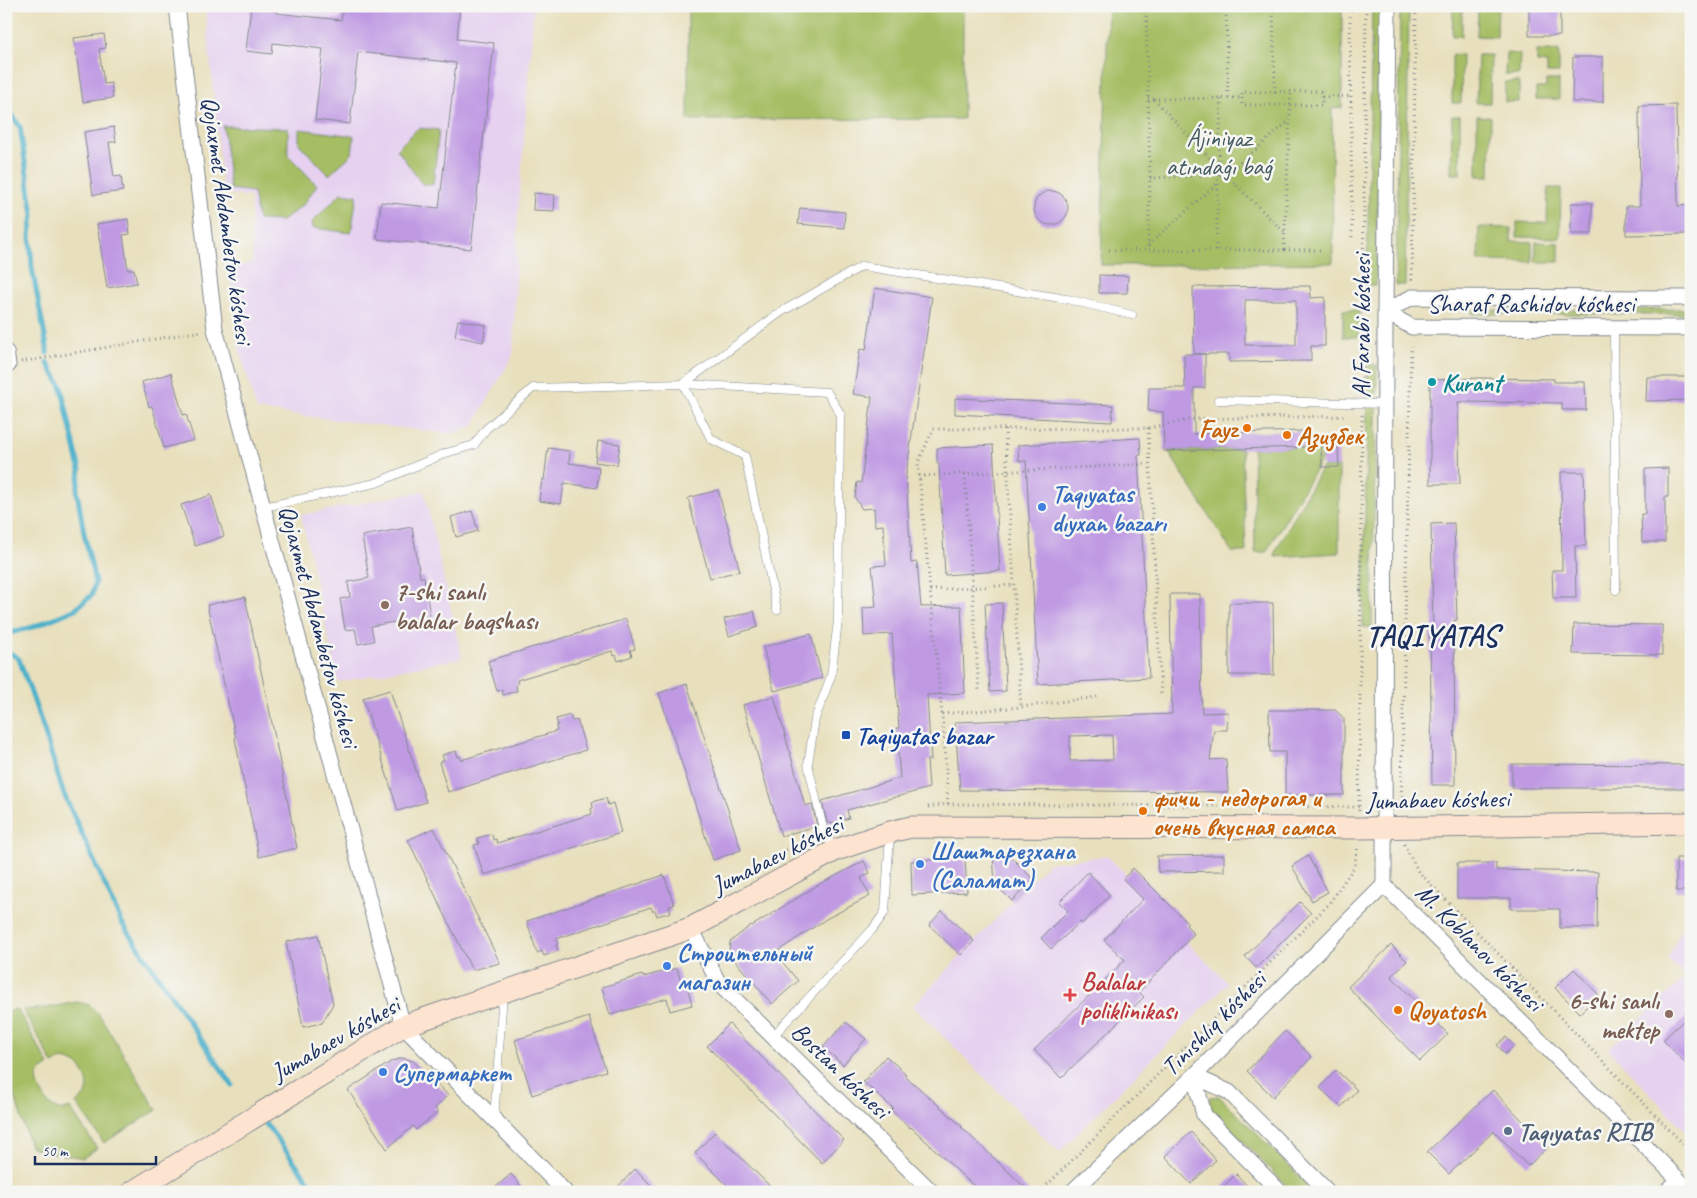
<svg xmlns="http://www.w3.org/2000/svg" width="1697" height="1198" font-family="Caveat,sans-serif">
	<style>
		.built { fill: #e6d2f0 }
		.green { fill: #a6be64; stroke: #607661 }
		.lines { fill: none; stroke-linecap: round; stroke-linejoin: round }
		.stream { stroke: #4bb0ca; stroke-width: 5 }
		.building { fill: #bf9ae3; fill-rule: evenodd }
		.lane-casing { stroke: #82888e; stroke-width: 9 }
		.street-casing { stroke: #82888e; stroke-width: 17 }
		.secondary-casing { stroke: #82888e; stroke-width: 23 }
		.path { stroke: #82888e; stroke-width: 3; stroke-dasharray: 1 4; stroke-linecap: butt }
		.lane { stroke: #fff; stroke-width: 8 }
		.street { stroke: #fff; stroke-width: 15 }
		.secondary { stroke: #fde4d1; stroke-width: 21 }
		.culture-dot { fill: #0f9aa8; stroke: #f6f6f2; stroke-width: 2 }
		.food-dot { fill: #e8710a; stroke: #f6f6f2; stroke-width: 2 }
		.shop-dot { fill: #3f7fe0; stroke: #f6f6f2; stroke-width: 2 }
		.education-dot { fill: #8d6e63; stroke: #f6f6f2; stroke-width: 2 }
		.transit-dot { fill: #1a4fb4; stroke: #f6f6f2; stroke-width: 2 }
		.health-dot { fill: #e0444e; stroke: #f6f6f2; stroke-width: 2 }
		.service-dot { fill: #5c6f8a; stroke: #f6f6f2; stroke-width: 2 }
		.labels { text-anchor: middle; stroke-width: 5; stroke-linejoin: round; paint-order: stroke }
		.park-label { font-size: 25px; fill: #455a60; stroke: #f6f6f2 }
		.street-label { font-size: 25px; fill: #1b2f5e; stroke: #f6f6f2 }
		.culture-label { font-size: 25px; font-weight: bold; fill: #0d838f; stroke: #f6f6f2; text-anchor: start }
		.food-label { font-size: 25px; font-weight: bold; fill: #c56008; stroke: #f6f6f2; text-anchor: start }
		.shop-label { font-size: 25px; font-weight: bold; fill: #366cbe; stroke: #f6f6f2; text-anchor: start }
		.education-label { font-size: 25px; font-weight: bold; fill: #785e54; stroke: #f6f6f2; text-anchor: start }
		.transit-label { font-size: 25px; font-weight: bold; fill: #164399; stroke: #f6f6f2; text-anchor: start }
		.health-label { font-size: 25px; font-weight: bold; fill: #be3a42; stroke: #f6f6f2; text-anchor: start }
		.service-label { font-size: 25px; font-weight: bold; fill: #4e5e75; stroke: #f6f6f2; text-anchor: start }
		.district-label { font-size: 30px; font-weight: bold; letter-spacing: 1px; fill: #1b2f5e; stroke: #f6f6f2 }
	</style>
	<rect width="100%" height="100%" fill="#f6f6f2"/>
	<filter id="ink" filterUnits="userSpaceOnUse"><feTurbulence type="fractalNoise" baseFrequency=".02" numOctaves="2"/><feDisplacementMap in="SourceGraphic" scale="10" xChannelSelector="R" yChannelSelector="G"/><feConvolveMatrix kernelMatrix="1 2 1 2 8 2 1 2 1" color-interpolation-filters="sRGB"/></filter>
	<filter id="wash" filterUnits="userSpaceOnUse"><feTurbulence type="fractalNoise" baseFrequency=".0096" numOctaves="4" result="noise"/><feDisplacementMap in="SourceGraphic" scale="20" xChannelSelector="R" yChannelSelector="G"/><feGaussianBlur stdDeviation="1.12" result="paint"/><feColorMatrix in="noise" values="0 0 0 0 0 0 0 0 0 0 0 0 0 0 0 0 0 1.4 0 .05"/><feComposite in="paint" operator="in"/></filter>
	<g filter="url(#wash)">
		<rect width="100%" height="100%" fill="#e8e0bd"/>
		<!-- built -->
		<path class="built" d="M205,6H534L518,216L513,355L473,426L451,434L257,410L239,348L230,270L252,262L251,197L223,193Z
			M424,491L462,658L338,682L301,515Z
			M1107,856L1127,875L1123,879L1228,983L1059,1152L913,1006L1049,863Z
			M1687,918H1691V1137L1608,1049L1685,978L1668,958Z"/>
		<!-- green -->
		<path class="green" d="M688,6H963V119L688,120Z
			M1108,6H1342V108H1332L1333,263L1193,265H1101Z
			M1372,6H1381L1376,285H1367Z
			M1400,6H1409L1405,285H1396Z
			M1453,6H1462V36H1452Z
			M1478,6H1498L1497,37L1477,36Z
			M1537,51H1559V73H1547V63L1537,62Z
			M1506,53L1520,54L1519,75H1505Z
			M1452,54L1462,55L1461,103H1452Z
			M1478,55H1491L1490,103H1476Z
			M1546,80H1559V99H1536V88H1546Z
			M1505,82H1519V102H1505Z
			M1452,116H1460V174H1451Z
			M1477,116L1491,117L1490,176H1477Z
			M223,126L288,128V155L317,185L304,204L282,221L258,220L253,192L230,189Z
			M418,128L439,130L433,185L422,184L397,149Z
			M299,129L354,136L352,154L329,175L299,144Z
			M1548,188H1561L1560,238L1517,237V222L1547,223Z
			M341,193L357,195L351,233L313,228L312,222Z
			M1479,227L1511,228V241L1532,242V262L1478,261Z
			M1536,242L1559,243V262H1535Z
			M1691,309V314H1472V310Z
			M1343,310H1359V337H1343Z
			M1368,365H1377L1372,627H1363Z
			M1306,447H1321L1322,459L1266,552H1255L1253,448Z
			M1242,449L1246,552H1232L1168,451Z
			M1322,467H1339V553L1275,557V552Z
			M77,1002L90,1005L99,1014L157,1110L104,1143L76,1103C80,1100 86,1096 87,1091C90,1083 83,1069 77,1064C73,1061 67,1060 62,1059L53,1064L23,1010L46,1008Z
			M17,1009L49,1065C46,1068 41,1070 39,1073C35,1080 39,1087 42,1093C48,1105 56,1114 70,1108L97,1148L83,1158L41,1151L30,1146L6,1067V1012Z
			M1219,1096L1315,1192H1293L1208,1107L1210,1097Z"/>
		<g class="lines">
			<!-- stream -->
			<path class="stream" d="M6,107L20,127L33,215L30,235L32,268L47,347V353
				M6,634L33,627L74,610L92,595L95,582L84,533L77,492L80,470L61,386L47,362
				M6,650L19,659L42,724L63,792L122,923L232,1085
				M266,1124L317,1192"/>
		</g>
		<g id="blocks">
			<!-- building -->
			<path class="building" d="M251,6H277L276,13L341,20L343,6H460L457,39L494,43L471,249L377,239L381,202L439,208L456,63L358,52L350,124L315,120L323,49L273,43L272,54L246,51Z
				M1529,6H1560V36H1529Z
				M104,34L106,48L99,49L104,84L111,83L113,98L83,102L74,38Z
				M1573,57H1603V102H1572Z
				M1676,105L1678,206L1691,205V234L1626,235V206H1640L1639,106Z
				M114,127L116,142H109L114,177L121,176L123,191L93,195L84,132Z
				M1034 208a17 17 0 1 1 34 0a17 17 0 1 1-34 0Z
				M534,193L555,195L554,211L533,210Z
				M1571,203H1592V234H1571Z
				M800,208L845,212L844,228L798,224Z
				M128,219L130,234L123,235L128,270L134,269L137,283L107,288L97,224Z
				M1099,275L1128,276L1127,293H1099Z
				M1310,286L1311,298L1325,297V346H1311V361L1229,362V354H1194L1193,287ZM1245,300H1296V345H1245Z
				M875,288L932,297L906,475L911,563L917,562L921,607L961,606L965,693L927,695L931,760H927L929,788L847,810L849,818L830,824L829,822L827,823L822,801L900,778L896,728H899L892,634L864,636L863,608L876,607L872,566L886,565L883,525L875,526L874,508L862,509L855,498L857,482L861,483L872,397L853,394L860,349L866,350Z
				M458,320L486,325L483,342L455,336Z
				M1184,354H1205V388H1194V434L1305,431L1306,447L1164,451L1163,412L1148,411L1149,388H1185Z
				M171,373L183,415L186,414L194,440L164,448L152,406L149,407L142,382Z
				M1647,377H1691V400L1646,401Z
				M1478,378L1554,379V382H1585L1586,410H1562V403L1458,402L1460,484H1430V380Z
				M955,398L1113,405L1112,422L955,414Z
				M1140,438L1141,455H1138L1149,678L1038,684L1026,461H1019L1018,445Z
				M598,441L620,444L617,465L595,462Z
				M993,445L1000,571L945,575L939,464H937V448Z
				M1321,447H1338L1339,467H1322Z
				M548,448L570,451L569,463L599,467L597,488L564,483L561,504L539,501L542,480H544Z
				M1668,468V497H1665V542H1642L1641,514H1645V469Z
				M1561,472H1584L1586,546H1575L1576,598H1553L1552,570H1562Z
				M718,490L740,571L710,578L688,498Z
				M211,495L224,536L195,546L181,505Z
				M472,511L478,531L456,537L451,517Z
				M1454,523L1457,620H1454L1455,785H1432L1430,632H1433L1431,524Z
				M412,527L420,577H424L430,616L371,626L374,641L358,644L355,629L345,630L340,599L350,597L348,582L369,578L362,536Z
				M1170,594H1200L1202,713L1228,712L1227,730H1214L1210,760L1226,759L1228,792L960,790L955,722L1172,714ZM1112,735L1113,760L1070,761V736Z
				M245,597L270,713L297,848L259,857L235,739H236L207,605Z
				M1002,603L1006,691L990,692L985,604Z
				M1229,603H1273L1274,675H1229Z
				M754,611L758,627L729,636L724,619Z
				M626,619L635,649L630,650L632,656L618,661L616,655L614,656L612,651L517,680L518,684L516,685L517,691L503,695L502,690L497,691L488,661Z
				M1574,624L1662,625V655L1573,654Z
				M811,634L822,678L774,691L763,647Z
				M687,684L741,850L713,860L659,693Z
				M390,690L426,802L398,811L363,698Z
				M774,696L805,806L812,804L817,826L781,836L743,705Z
				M1269,710H1335L1344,718V795H1285V752H1270Z
				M570,715L572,721L577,720L586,750L448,792L439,762L444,760L442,755L456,751L458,757L460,756L461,760L557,731L556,726L558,725L556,719Z
				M1512,764L1691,765V788H1512Z
				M606,798L608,805L613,803L621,833L484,875L474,845L479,844L477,838L492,834L493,840L496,839L497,843L592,814L591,809L593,808L592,802Z
				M434,828L500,963L472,970L408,840Z
				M1007,853L1033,879L1012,901L995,884L993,854Z
				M1224,855V871L1158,872L1157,856Z
				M1308,856L1328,892L1312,901L1292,866Z
				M965,858L967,892L912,895L911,861Z
				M1676,858H1691V891H1676Z
				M864,861L870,873L861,878L870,896L826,919L775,953L798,981L772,1004L729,954L730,942L751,925L752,926L818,885Z
				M1457,863H1496V870L1598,872L1597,928H1560V909H1511V898H1457Z
				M1133,868L1188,923L1186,925L1194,934L1139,992L1144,997L1061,1078L1034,1050L1125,960L1104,940L1143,899L1123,879Z
				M1088,872L1110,895L1082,924L1080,922L1051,949L1041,938L1068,911L1059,902Z
				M664,875L674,905L669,906L671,912L657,916L655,910L653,912L651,907L556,939L558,944L556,945L558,951L544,956L542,951L537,953L527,921Z
				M1300,902L1311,913L1256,968L1245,956Z
				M942,911L974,941L961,955L929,925Z
				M318,935L333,1004L322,1023L303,1027L286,942Z
				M1391,945L1407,961L1391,976L1448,1034L1420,1061L1348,987Z
				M677,968L681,982L686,981L692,1005L670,1011L667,998L610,1015L602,987L642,975L643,977Z
				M1574,969L1599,995L1580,1013L1555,988Z
				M1691,1013V1069L1663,1040Z
				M589,1017L606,1071L532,1095L515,1040Z
				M846,1022L866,1039L843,1065L823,1047Z
				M729,1024L844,1140L822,1163L707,1046Z
				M1285,1031L1312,1057L1273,1097L1247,1071Z
				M1506,1037L1514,1046L1505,1054L1497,1045Z
				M886,1056L906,1074L904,1075L962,1126L961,1127L1030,1192H980L911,1127L910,1128L891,1110L893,1108L863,1082Z
				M403,1058L413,1061L448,1095L435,1108L438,1112L416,1130L413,1126L387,1149L348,1090L392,1061Z
				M1336,1070L1357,1090L1341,1107L1320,1088Z
				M1493,1090L1548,1147L1528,1166L1494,1131L1449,1174L1427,1152Z
				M715,1132L776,1192H734L695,1153Z
				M1191,1132L1216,1160L1191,1184L1165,1156Z
				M635,1169L658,1192H613Z
				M511,1174L526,1192H490Z
				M1236,1174L1253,1192H1218Z"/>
		</g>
	</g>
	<g filter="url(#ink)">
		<use href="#blocks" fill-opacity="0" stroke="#82888e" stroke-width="1"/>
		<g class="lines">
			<!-- lane casing -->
			<g class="lane-casing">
				<path id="lane" d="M1614,327L1616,590
					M1218,400L1385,404
					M264,507L376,483L446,453L474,445L486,429L533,388L683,384L827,392L840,413L838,621L831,676L815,719L808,764L824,833L834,848
					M777,610L745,456L711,439L683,384L781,312L862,266L1067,299L1132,315
					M773,1036L872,930L885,912L890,834
					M494,1119L503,994"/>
			</g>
			<!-- street casing -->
			<g class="street-casing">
				<path id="street" d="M177,6L215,329L403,1026L565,1192
					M1385,312L1412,297L1691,298
					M1385,312L1412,327L1691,328
					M6,352L8,365L6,366
					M1384,885L1385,312L1388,6
					M1384,885L1691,1192
					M691,928L719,984L932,1192
					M1194,1076L1229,1092L1328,1192
					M1194,1076L1204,1115L1280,1192
					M1072,1192L1194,1076L1384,885
					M1666,1192L1679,1180"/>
			</g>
			<!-- secondary casing -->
			<g class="secondary-casing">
				<path id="secondary" d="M132,1192L403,1026L691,928L836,850L890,832L911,827L1359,828L1691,823"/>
			</g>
			<!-- path -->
			<path class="path" d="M1146,6L1150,178L1148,250
				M1226,6L1228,99
				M1273,6L1275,92
				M1350,6L1352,239
				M1322,91V105H1242V92Z
				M1322,97L1351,96
				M1148,99L1242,98
				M1154,99L1219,168
				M1226,175L1285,233
				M1150,178L1226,175L1290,120
				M1148,245L1218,183
				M1109,250H1322
				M1216,250L1221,99
				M1284,250L1291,92
				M1412,280L1416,6
				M21,362L202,331
				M1362,393L1366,6
				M1148,428L1161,694
				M1005,429L1021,707
				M965,474L979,692
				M919,476L1149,464
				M930,590L1014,585
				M942,714L1021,707L1097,697
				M948,804L944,736L918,463L933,429L1148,428L1194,419L1344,416
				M928,807L948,804L1359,807
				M1359,811L1362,414
				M1401,811L1411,346
				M1404,844L1418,871L1691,1152
				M786,850L816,837
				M1040,1192L1328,905L1354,867L1358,846"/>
			<!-- lane -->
			<use href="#lane" class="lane"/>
			<!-- street -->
			<use href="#street" class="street"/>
			<!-- secondary -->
			<use href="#secondary" class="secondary"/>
		</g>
	</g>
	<!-- markers -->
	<circle class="culture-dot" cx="1432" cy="382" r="5"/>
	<g class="food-dot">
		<circle cx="1247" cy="428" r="5"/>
		<circle cx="1287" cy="435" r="5"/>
		<circle cx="1143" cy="811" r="5"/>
		<circle cx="1398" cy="1010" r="5"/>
	</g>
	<g class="shop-dot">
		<circle cx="1042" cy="507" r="5"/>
		<circle cx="920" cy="864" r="5"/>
		<circle cx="667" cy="966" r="5"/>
		<circle cx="383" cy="1072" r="5"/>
	</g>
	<g class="education-dot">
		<circle cx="385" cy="605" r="5"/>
		<circle cx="1669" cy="1014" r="5"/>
	</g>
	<rect class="transit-dot" x="841" y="730" width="10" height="10" rx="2.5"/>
	<path class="health-dot" d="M1067.5 987.5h5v5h5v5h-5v5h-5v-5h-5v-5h5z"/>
	<circle class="service-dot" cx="1508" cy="1131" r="5"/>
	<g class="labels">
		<!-- park labels -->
		<g class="park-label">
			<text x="1219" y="146">Ájiniyaz<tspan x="1219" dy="29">atındaǵı baǵ</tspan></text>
		</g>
		<!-- street labels -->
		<g class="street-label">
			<text transform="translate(228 220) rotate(82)" y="9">Qojaxmet Abdambetov kóshesi</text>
			<text x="1531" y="312">Sharaf Rashidov kóshesi</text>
			<text transform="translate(1361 326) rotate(-90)" y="9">Al Farabi kóshesi</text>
			<text transform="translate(320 626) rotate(75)" y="9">Qojaxmet Abdambetov kóshesi</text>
			<text transform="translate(1438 799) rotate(-1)" y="9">Jumabaev kóshesi</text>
			<text transform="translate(777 854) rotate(-27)" y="9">Jumabaev kóshesi</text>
			<text transform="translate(1480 947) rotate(45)" y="9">M. Koblanov kóshesi</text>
			<text transform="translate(1213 1023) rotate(-45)" y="9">Tınıshlıq kóshesi</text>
			<text transform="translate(335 1038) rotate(-30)" y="9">Jumabaev kóshesi</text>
			<text transform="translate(841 1070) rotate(44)" y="9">Bostan kóshesi</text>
		</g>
		<!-- culture labels -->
		<g class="culture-label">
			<text x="1442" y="391">Kurant</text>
		</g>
		<!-- food labels -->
		<g class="food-label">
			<text x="1237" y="437" text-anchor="end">Fayz</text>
			<text x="1297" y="444">Азизбек</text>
			<text x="1153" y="806">фичи - недорогая и<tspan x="1153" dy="29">очень вкусная самса</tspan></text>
			<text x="1408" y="1019">Qoyatosh</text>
		</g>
		<!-- shop labels -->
		<g class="shop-label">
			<text x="1052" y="502">Taqıyatas<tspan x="1052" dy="29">dıyxan bazarı</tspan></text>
			<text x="930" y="859">Шаштарезхана<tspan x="930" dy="29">(Саламат)</tspan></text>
			<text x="677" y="961">Строительный<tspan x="677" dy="29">магазин</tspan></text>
			<text x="393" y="1081">Супермаркет</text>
		</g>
		<!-- education labels -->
		<g class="education-label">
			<text x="395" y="600">7-shi sanlı<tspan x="395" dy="29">balalar baqshası</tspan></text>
			<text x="1659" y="1009" text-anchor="end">6-shi sanlı<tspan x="1659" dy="29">mektep</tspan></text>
		</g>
		<!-- transit labels -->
		<g class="transit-label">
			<text x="856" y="744">Taqiyatas bazar</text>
		</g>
		<!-- health labels -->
		<g class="health-label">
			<text x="1081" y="990">Balalar<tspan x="1081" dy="29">poliklinikası</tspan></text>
		</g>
		<!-- service labels -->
		<g class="service-label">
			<text x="1518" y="1140">Taqıyatas RIIB</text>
		</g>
		<!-- district labels -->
		<g class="district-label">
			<text x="1432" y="646">TAQIYATAS</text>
		</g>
	</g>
	<!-- margin -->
	<rect width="1697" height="1198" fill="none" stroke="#f6f6f2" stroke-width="25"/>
	<!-- scale -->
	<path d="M35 1156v8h121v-8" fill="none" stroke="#1b2f5e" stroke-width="2.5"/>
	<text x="42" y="1156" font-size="15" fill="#1b2f5e" stroke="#f6f6f2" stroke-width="4" paint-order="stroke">50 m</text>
</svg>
